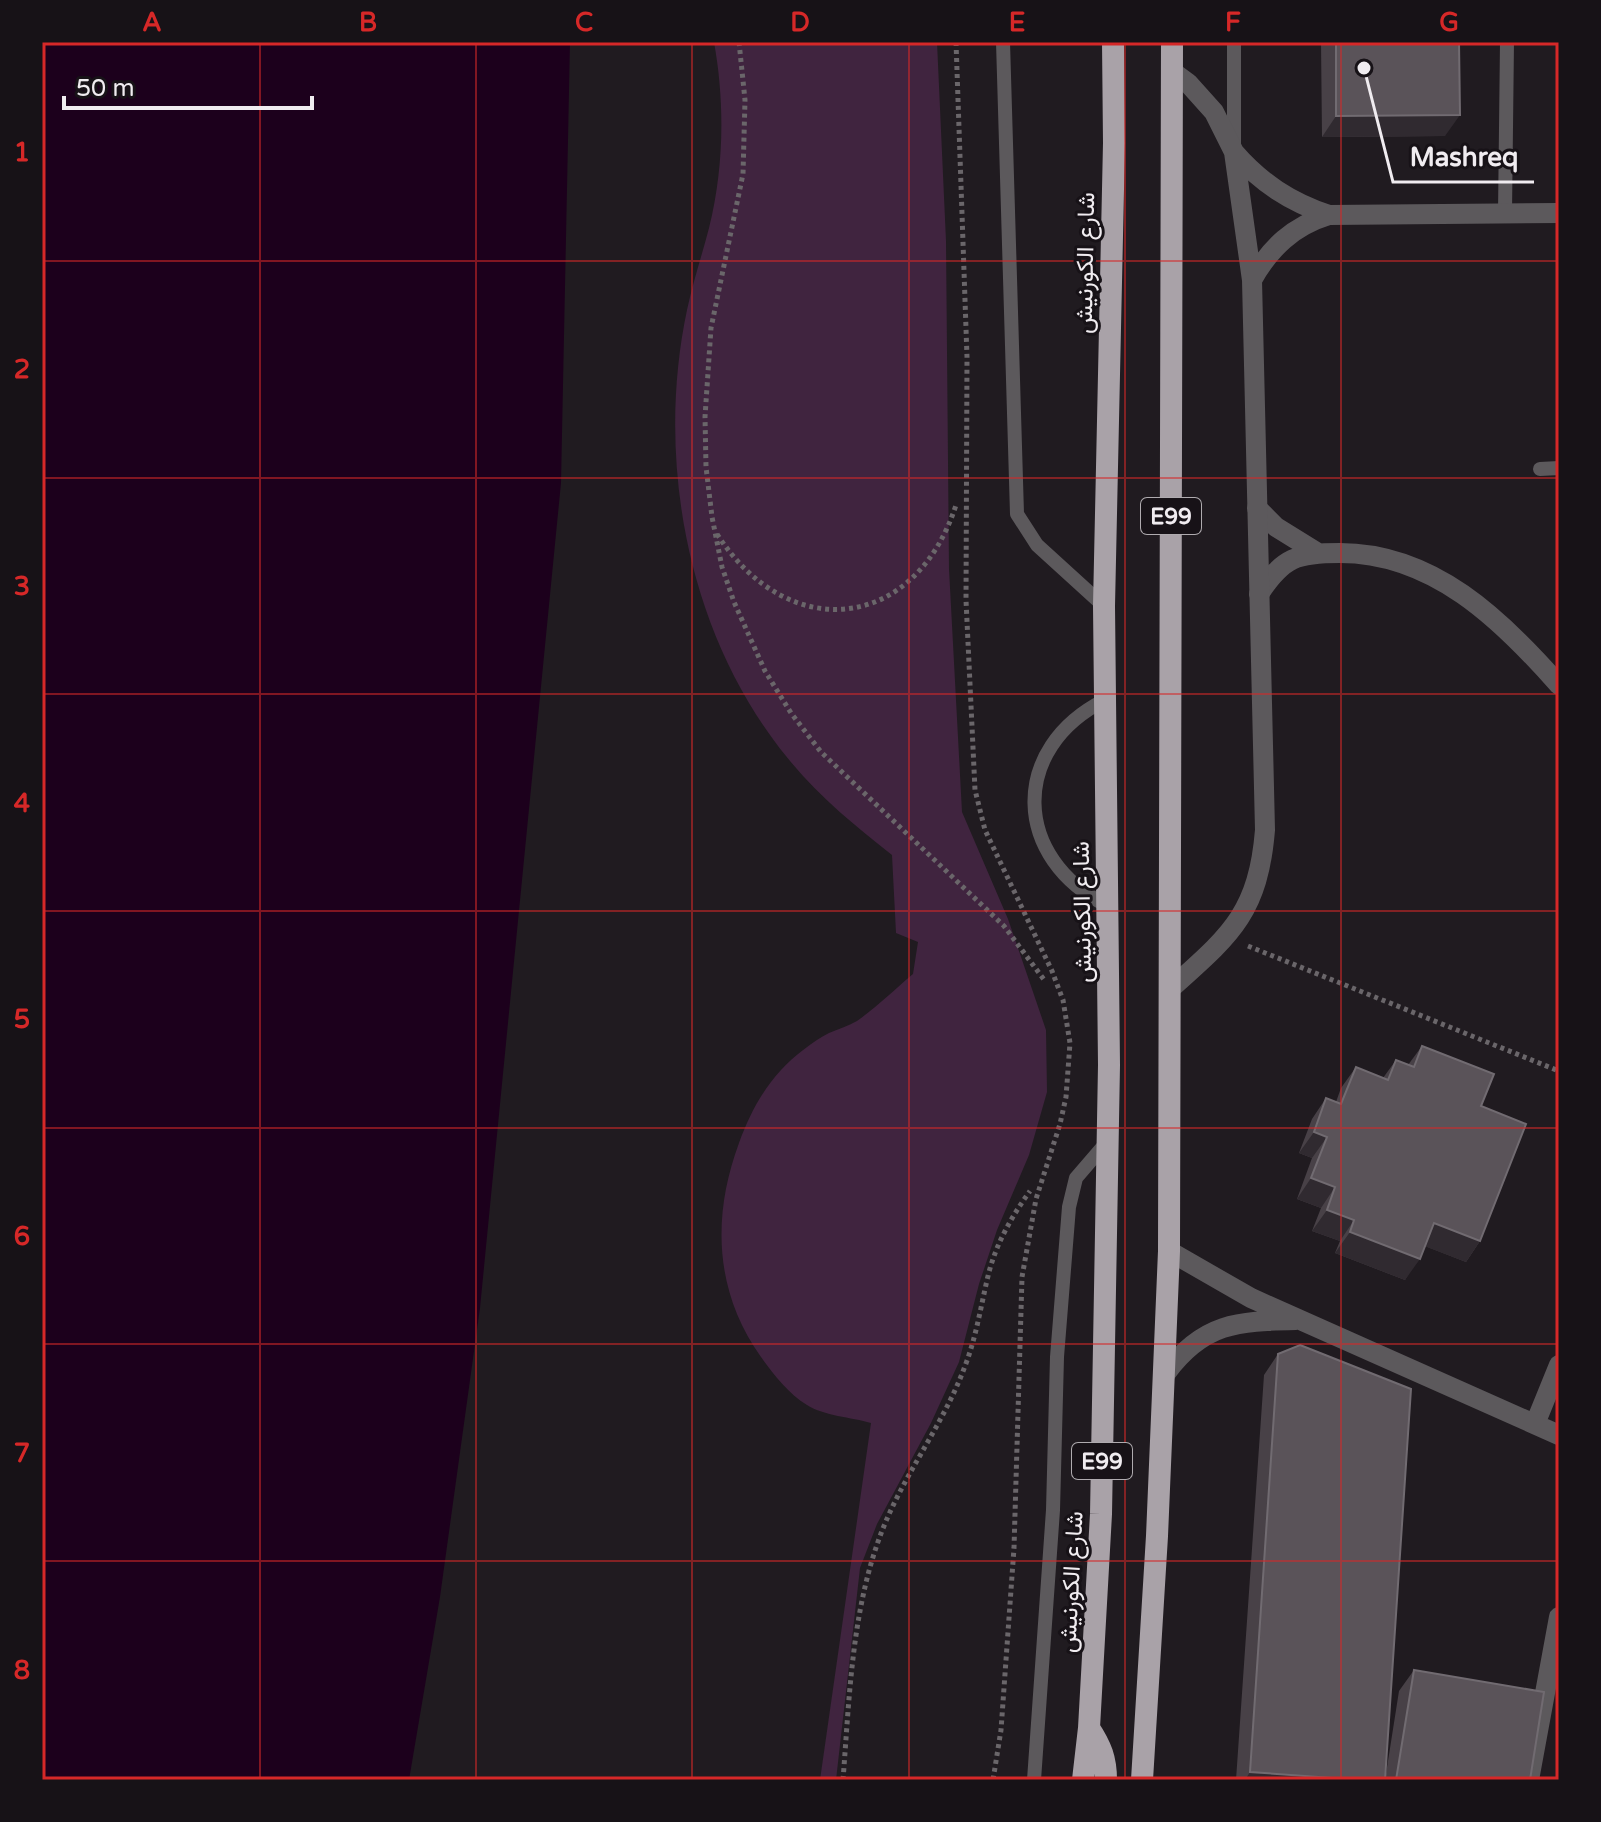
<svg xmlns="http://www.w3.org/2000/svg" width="1601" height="1822" font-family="'Varela Round',Vazirmatn,sans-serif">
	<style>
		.green { fill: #40243f }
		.water { fill: #1c001c }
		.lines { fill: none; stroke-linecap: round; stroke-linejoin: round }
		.path { stroke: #6a666a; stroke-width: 5; stroke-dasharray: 4 4; stroke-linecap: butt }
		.service { stroke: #5c595c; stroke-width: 14 }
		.minor { stroke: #5c595c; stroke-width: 20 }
		.tertiary { stroke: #5c595c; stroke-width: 20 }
		.trunk { stroke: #a9a2a8; stroke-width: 22 }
		.wall { fill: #484147 }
		.shaded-wall { fill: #302a30 }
		.building { fill: #5a5359; stroke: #716b71; stroke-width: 2 }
		.grid { fill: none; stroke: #d62828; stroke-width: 2; stroke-opacity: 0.55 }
		.labels { text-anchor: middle; stroke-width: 6; stroke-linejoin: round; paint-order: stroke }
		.shield { fill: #171217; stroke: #afabaf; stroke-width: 2 }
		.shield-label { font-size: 22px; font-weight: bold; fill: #f0ecf0 }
		.street-label { font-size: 24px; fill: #f0ecf0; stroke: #171217 }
		.leader { fill: none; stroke: #f0ecf0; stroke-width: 3 }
		.callout-dot { fill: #f0ecf0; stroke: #171217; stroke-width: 3 }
		.callout-label { font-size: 26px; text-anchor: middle; font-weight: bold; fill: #f0ecf0; stroke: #171217; stroke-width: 6; stroke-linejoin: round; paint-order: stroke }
		.neatline { fill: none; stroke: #d62828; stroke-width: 3 }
		.grid-label { font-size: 26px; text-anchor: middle; font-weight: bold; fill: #d62828 }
	</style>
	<rect width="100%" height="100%" fill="#201b20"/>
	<!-- green -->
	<path class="green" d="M714,42H937L946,241L949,569L962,812L1008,919L1046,1030L1047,1092L1029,1155L997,1230L979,1284L959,1362L931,1423L877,1524L860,1568L836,1780H820L871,1423C851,1417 824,1416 807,1405C789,1394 773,1374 761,1357C714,1291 712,1216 739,1143C749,1116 761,1092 781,1070C794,1056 812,1042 829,1033C838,1029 848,1026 857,1021C877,1007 894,990 913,974L918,942L896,933L892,855C854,825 817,795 786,756C688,635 655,461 687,310C693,282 702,255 709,228C724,168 725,103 714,42Z"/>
	<!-- water -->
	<path class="water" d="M42,42H570L561,483L480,1308L440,1597L409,1780H42Z"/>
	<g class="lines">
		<!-- path -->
		<path class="path" d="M739,42L745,100L743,174L711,328L705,417L706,467L712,517L722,567L734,602L765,671L791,713L821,752L1004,926L1045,981
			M956,42L967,357L966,600L975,790L985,830L1052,971L1063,1000L1070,1043L1066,1097L1060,1124L1036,1199L1022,1277L1014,1548L1001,1730L993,1780
			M717,534C788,645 915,632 956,505
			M1248,946L1559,1071
			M843,1780C850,1690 852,1595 890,1512C913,1462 946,1418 965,1366C977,1335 981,1304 989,1272C997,1242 1012,1216 1030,1191"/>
		<!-- service -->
		<path class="service" d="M1003,42L1017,514L1037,545L1104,606
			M1234,42V147
			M1505,213L1507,42
			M1540,469L1559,468
			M1105,700C1009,748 1012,859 1108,906
			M1034,1780L1053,1510L1057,1357L1069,1207L1076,1178L1107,1142"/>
		<!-- minor -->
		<path class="minor" d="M1257,508L1276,527L1318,553
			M1259,594C1283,557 1297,553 1340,553C1433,553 1501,619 1559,685
			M1169,1251L1251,1298L1559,1435
			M1166,1373C1203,1323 1237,1321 1296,1320
			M1535,1424L1559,1365
			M1529,1780L1559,1617"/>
		<!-- tertiary -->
		<path class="tertiary" d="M1234,152C1261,183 1290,202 1329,215
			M1252,280C1270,248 1293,226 1329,215L1559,213
			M1169,990C1229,936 1258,915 1265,830L1252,280L1234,152L1214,112L1188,83L1173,72"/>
		<!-- trunk -->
		<path class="trunk" d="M1089,1728C1101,1746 1106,1759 1106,1780
			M1083,1780L1089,1728L1101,1514L1109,1065L1104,606L1114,143L1113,42
			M1142,1780L1157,1536L1169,1251L1172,42"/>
	</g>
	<!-- wall -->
	<path class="wall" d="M1321,42H1459L1445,136L1322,137Z
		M1422,1046L1481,1106L1480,1241L1466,1262L1425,1246L1405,1280L1335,1253L1340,1241L1312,1231L1321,1208L1297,1199L1312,1158L1299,1153L1312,1119L1326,1098L1336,1102L1341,1088L1356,1067L1383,1078L1396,1060L1408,1065Z
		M1278,1354L1385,1780H1236L1264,1375Z
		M1414,1670L1530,1780H1385L1399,1691Z"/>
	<!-- shaded-wall -->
	<path class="shaded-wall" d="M1460,115L1445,136L1322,137L1336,116Z
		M1314,1132L1327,1137L1312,1158L1299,1153Z
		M1311,1178L1335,1187L1321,1208L1297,1199Z
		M1327,1210L1354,1220L1340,1241L1312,1231Z
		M1434,1223L1480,1241L1466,1262L1419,1244Z
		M1350,1232L1420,1259L1405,1280L1335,1253Z
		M1250,1772L1360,1780H1245Z"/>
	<!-- building -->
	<path class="building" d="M1336,42H1459L1460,115L1336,116Z
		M1422,1046L1494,1074L1481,1106L1526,1124L1480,1241L1434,1223L1420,1259L1350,1232L1354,1220L1327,1210L1335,1187L1311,1178L1327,1137L1314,1132L1326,1098L1341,1104L1356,1067L1388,1080L1396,1060L1414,1067Z
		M1300,1345L1411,1389L1385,1780H1360L1250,1772L1278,1354Z
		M1414,1670L1544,1692L1530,1780H1396Z"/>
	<!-- grid -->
	<path class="grid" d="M260,42V1780M476,42V1780M692,42V1780M909,42V1780M1125,42V1780M1341,42V1780M42,261H1559M42,478H1559M42,694H1559M42,911H1559M42,1128H1559M42,1344H1559M42,1561H1559"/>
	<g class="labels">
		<!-- shield labels -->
		<g class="shield">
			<rect x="1141" y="498" width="60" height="36" rx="6"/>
			<rect x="1072" y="1443" width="60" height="36" rx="6"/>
		</g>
		<g class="shield-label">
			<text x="1171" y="524">E99</text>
			<text x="1102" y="1469">E99</text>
		</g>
		<!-- street labels -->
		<g class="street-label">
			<text transform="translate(1085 263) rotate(-89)" y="8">شارع الكورنيش</text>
			<text transform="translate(1082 912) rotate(-91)" y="8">شارع الكورنيش</text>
			<text transform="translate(1071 1582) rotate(-87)" y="8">شارع الكورنيش</text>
		</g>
	</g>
	<!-- callouts -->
	<path class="leader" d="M1364 68L1393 182H1534"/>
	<circle class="callout-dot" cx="1364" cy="68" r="8"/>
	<g class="callout-label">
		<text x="1464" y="166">Mashreq</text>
	</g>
	<!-- border -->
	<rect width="1601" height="1822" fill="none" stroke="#171217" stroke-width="88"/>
	<!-- scale -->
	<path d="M64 96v12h248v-12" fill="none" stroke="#f0ecf0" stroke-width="4"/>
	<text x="76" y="96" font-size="24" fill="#f0ecf0" stroke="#171217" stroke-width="6" paint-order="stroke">50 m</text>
	<rect x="44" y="44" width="1513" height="1734" class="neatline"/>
	<g class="grid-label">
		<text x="152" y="31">A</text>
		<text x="368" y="31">B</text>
		<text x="584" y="31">C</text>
		<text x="800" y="31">D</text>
		<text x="1017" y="31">E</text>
		<text x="1233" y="31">F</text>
		<text x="1449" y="31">G</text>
		<text x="22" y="161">1</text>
		<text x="22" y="378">2</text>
		<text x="22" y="595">3</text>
		<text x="22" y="812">4</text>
		<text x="22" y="1028">5</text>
		<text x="22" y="1245">6</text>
		<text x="22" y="1462">7</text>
		<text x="22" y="1679">8</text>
	</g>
</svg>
